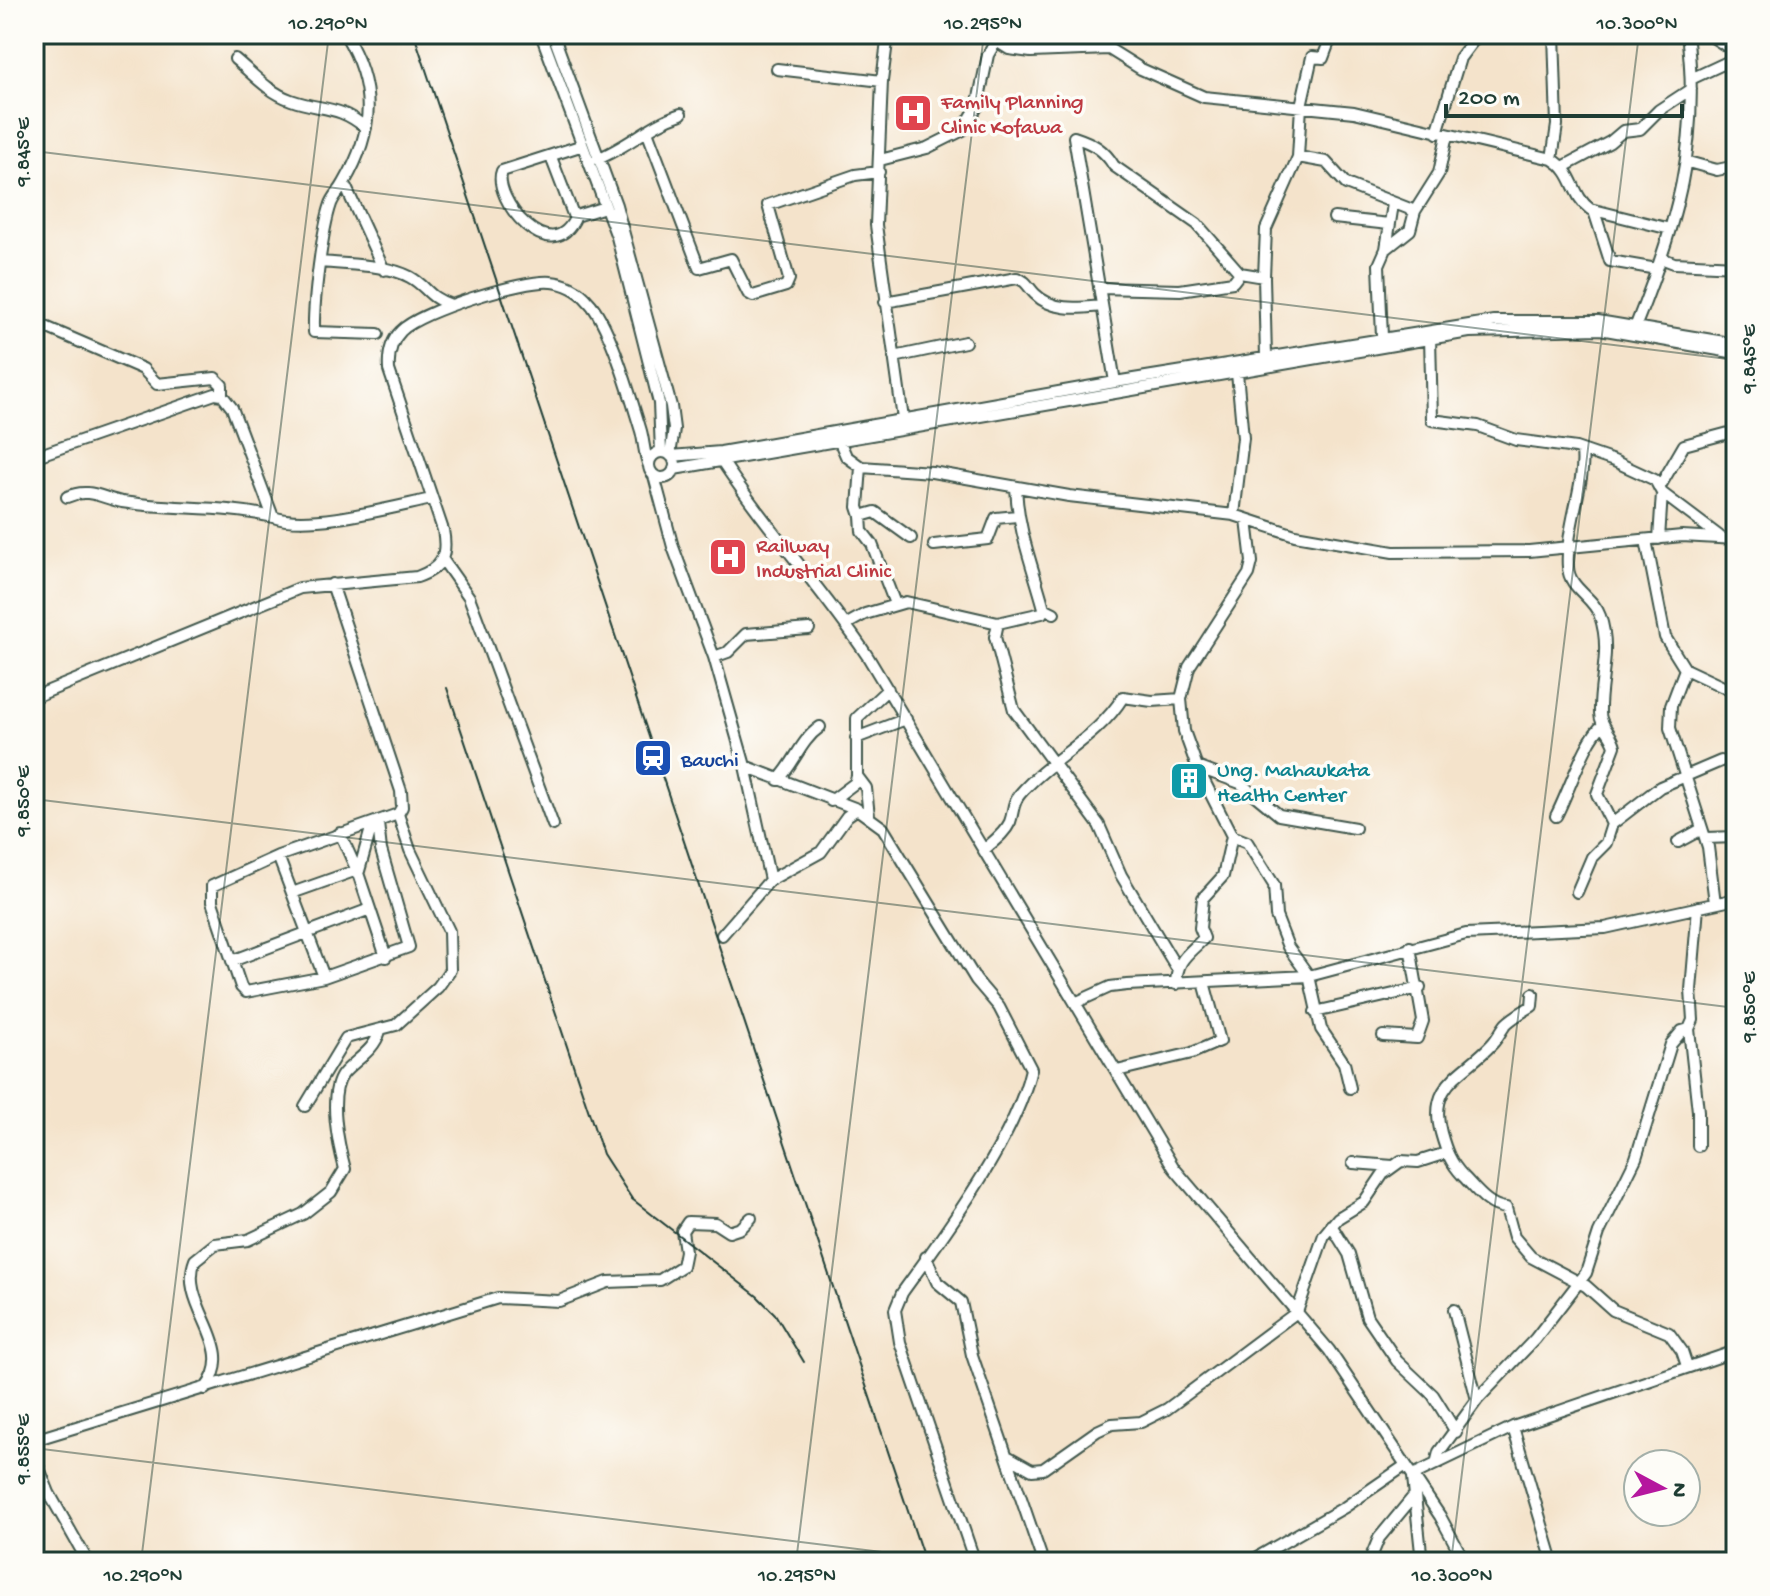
<svg xmlns="http://www.w3.org/2000/svg" width="1770" height="1596" font-family="'Gochi Hand',sans-serif">
	<style>
		.lines { fill: none; stroke-linecap: round; stroke-linejoin: round }
		.minor-casing { stroke: #3f564b; stroke-width: 14 }
		.minor { stroke: #fff; stroke-width: 10 }
		.rail { stroke: #1f3d34; stroke-width: 2 }
		.ticks { fill: none; stroke: #1f3d34; stroke-width: 2; stroke-opacity: 0.45 }
		.labels { text-anchor: middle; stroke-width: 7; stroke-linejoin: round; paint-order: stroke }
		.health-label { font-size: 22px; fill: #be3a42; stroke: #fdfcf7; text-anchor: start }
		.transit-label { font-size: 22px; fill: #164399; stroke: #fdfcf7; text-anchor: start }
		.culture-label { font-size: 22px; fill: #0d838f; stroke: #fdfcf7; text-anchor: start }
		.neatline { fill: none; stroke: #1f3d34; stroke-width: 3 }
		.ticks-label { font-size: 20px; text-anchor: middle; fill: #1f3d34 }
	</style>
	<rect width="100%" height="100%" fill="#fdfcf7"/>
	<filter id="ink" filterUnits="userSpaceOnUse"><feTurbulence type="fractalNoise" baseFrequency=".0125" numOctaves="2"/><feDisplacementMap in="SourceGraphic" scale="16" xChannelSelector="R" yChannelSelector="G"/><feConvolveMatrix kernelMatrix="1 2 1 2 8 2 1 2 1" color-interpolation-filters="sRGB"/></filter>
	<filter id="wash" filterUnits="userSpaceOnUse"><feTurbulence type="fractalNoise" baseFrequency=".006" numOctaves="4" result="noise"/><feDisplacementMap in="SourceGraphic" scale="32" xChannelSelector="R" yChannelSelector="G"/><feGaussianBlur stdDeviation="1.8" result="paint"/><feColorMatrix in="noise" values="0 0 0 0 0 0 0 0 0 0 0 0 0 0 0 0 0 1.4 0 .05"/><feComposite in="paint" operator="in"/></filter>
	<g filter="url(#wash)">
		<rect width="100%" height="100%" fill="#f4e3cb"/>
	</g>
	<g filter="url(#ink)">
		<g class="lines">
			<!-- minor casing -->
			<g class="minor-casing">
				<path id="minor" d="M345,34C376,86 375,130 344,183C340,191 334,196 331,204C322,230 313,303 314,332L378,334
					M541,34L617,237L659,403L661,452
					M553,34L616,205L671,406L674,429L670,455
					M888,34L882,81L876,225L903,419
					M985,34L1009,49L1031,52L1109,49L1141,69L1204,97L1354,112L1552,159C1575,172 1571,195 1590,209L1670,229
					M1708,34L1736,52
					M235,59C253,74 268,92 291,100C321,111 338,104 366,128
					M777,69L882,81
					M1693,78L1736,58
					M647,131L699,268L731,259L748,293L753,296L786,286L789,279L768,205L855,175L879,172
					M1437,133L1460,58L1478,34
					M580,146L502,171C491,198 552,272 576,216L605,207
					M551,157L574,217
					M1298,157L1326,162L1346,184L1415,211
					M597,159C628,147 650,124 681,114
					M1552,159L1557,125L1554,34
					M880,160L927,148L963,130L977,107L988,55L1000,34
					M1688,162L1717,170L1736,166
					M1565,166L1610,142L1623,131L1640,129L1659,110L1691,89
					M344,183L384,270
					M1594,211L1610,261L1657,269
					M1334,218L1389,224
					M1386,249L1410,230L1415,211L1439,173L1447,135
					M1661,258L1674,263L1736,266
					M322,262C348,265 386,264 410,277C428,287 427,297 451,305
					M1099,288L1180,290L1233,282L1240,273
					M885,302L1017,278C1027,281 1028,287 1035,294C1053,312 1080,308 1102,306
					M34,322L143,369L157,384L215,378L222,385V395
					M1636,325C1676,225 1701,143 1687,34
					M1382,337L1379,265L1386,249L1393,204
					M1430,337L1432,420L1478,426L1516,440L1576,448L1614,461L1655,480L1662,493L1719,536
					M894,357L965,342
					M1266,357L1264,277L1266,229L1298,157L1301,106L1312,57L1323,58L1332,34
					M1115,382L1074,137C1092,143 1104,149 1114,166L1197,224L1240,273L1264,277
					M839,440L846,456L861,467L932,472L1069,496L1234,515L1295,535L1393,552L1529,551L1682,536L1736,539
					M649 465a13 13 0 1 1 26 0a13 13 0 1 1-26 0Z
					M1582,452C1586,482 1565,530 1568,567C1569,589 1593,596 1600,616C1612,651 1599,680 1600,713C1600,726 1612,733 1615,746L1597,794L1612,824
					M671,456L721,452L1115,382L1494,321H1598L1736,344
					M34,457L215,394L222,395L232,408L273,517C309,530 393,507 432,499
					M722,461C767,530 823,589 868,657L1174,1168L1329,1350L1440,1516L1465,1562
					M861,467L858,507L861,516L875,512L911,538
					M674,469L1469,332L1600,329L1736,353
					M654,476L673,547L714,657L745,766L857,809L883,828L976,980L999,1007L1031,1069C1015,1140 945,1233 902,1293L895,1310L900,1342L975,1562
					M1016,488C1018,531 1033,567 1044,608L1054,613
					M1659,488L1684,445L1736,431
					M67,497C88,487 102,498 122,502C172,510 224,505 273,517
					M1234,515L1243,438L1237,373
					M861,516L862,531L872,544L895,604
					M1659,539L1662,493
					M1646,540L1665,637L1685,669L1671,706L1670,728L1708,847L1715,903
					M934,545L988,539L996,518L1017,516
					M443,560L469,597L477,618L553,825
					M332,584L401,791L402,807L398,814L278,856L212,886V902L241,987L246,992L324,977L409,947L381,850L378,823
					M998,623L995,637L1014,710L1099,825L1121,875L1176,967
					M847,624L865,614L906,602L998,623L1042,613
					M714,657L728,652L746,634L809,629
					M1685,669L1736,693
					M34,697L300,588L417,577C442,568 448,556 443,530L389,370C388,356 390,342 401,331C420,311 524,279 551,282C565,283 579,290 588,301C610,323 631,399 641,431C644,442 644,454 649,466
					M856,738L906,719
					M745,766L770,880
					M1197,767L1240,783L1279,815L1355,828
					M778,780C795,763 800,741 820,727
					M831,801L855,783L857,776
					M869,816L866,788L857,776V718L888,689
					M1556,816C1568,794 1586,737 1603,725
					M340,833L358,873L386,957
					M1232,836L1247,842L1274,885L1276,916L1288,947L1309,976L1321,1029L1344,1063L1350,1088
					M1706,838L1736,837
					M1678,842L1702,829
					M985,849C994,841 1005,833 1010,822C1014,811 1012,803 1020,794C1052,757 1097,739 1123,697L1152,701L1181,699
					M278,856L324,977
					M359,871L372,825
					M1577,892L1592,857L1606,843L1612,824L1660,787L1721,761
					M292,893L357,870
					M1698,907L1691,990L1693,1020L1689,1029L1698,1111V1146
					M722,935L770,880L821,852L847,816L857,809
					M232,961L370,909
					M1176,984C1177,958 1188,955 1204,938L1200,928L1203,898L1223,876L1232,836L1197,767L1184,731L1181,699L1189,667L1249,574L1252,562L1247,520
					M1533,994L1532,1006C1524,1011 1513,1017 1506,1024C1501,1030 1498,1038 1492,1044C1465,1074 1427,1083 1441,1133C1446,1151 1450,1162 1463,1176C1475,1188 1488,1207 1506,1208L1514,1237L1531,1257L1586,1286L1613,1310L1669,1333L1682,1351L1687,1366
					M1077,1002L1110,987L1127,985L1309,976L1466,934L1605,928L1736,899
					M1315,1012L1420,988
					M1383,1036L1417,1038L1423,1021L1410,947
					M1117,1071L1192,1053L1220,1041L1204,982
					M305,1106L346,1038L396,1025L438,987L450,970L449,931L410,850L398,814
					M1353,1163L1393,1166
					M1331,1225L1349,1254L1367,1317L1397,1361L1433,1395L1456,1432
					M926,1257L937,1282L961,1302L972,1355L1043,1562
					M1454,1310L1477,1400
					M205,1389C241,1345 177,1306 195,1260L215,1244L248,1240L303,1214L331,1192L345,1169C339,1147 327,1095 343,1074C356,1059 374,1051 380,1031
					M1513,1427L1553,1562
					M34,1440L498,1298L559,1301L608,1282L660,1280L682,1266L685,1251L682,1231L688,1222L715,1223L729,1232L741,1228L751,1218
					M34,1456L49,1493L88,1562
					M1009,1457L1032,1470L1043,1469L1097,1431L1112,1424L1141,1422L1167,1409L1297,1312L1324,1235L1338,1218L1364,1202L1383,1174L1401,1161L1418,1162L1446,1153
					M1436,1464L1439,1452L1477,1400L1535,1339L1586,1273L1599,1233L1636,1158L1671,1044L1682,1031L1689,1029
					M1413,1475L1513,1427L1736,1351
					M1413,1477L1422,1562
					M1249,1562L1345,1507L1406,1465
					M1369,1562L1379,1538L1413,1497"/>
			</g>
			<!-- minor -->
			<use href="#minor" class="minor"/>
			<!-- rail -->
			<path class="rail" d="M414,34L925,1562
				M447,688L603,1154L632,1199L757,1296L775,1314L804,1362"/>
		</g>
	</g>
	<!-- ticks -->
	<path class="ticks" d="M34,151L1736,360M34,799L1736,1008M34,1448L963,1562M141,1562L329,34M796,1562L984,34M1451,1562L1639,34"/>
	<!-- icons -->
	<defs>
		<g id="hospital-square" transform="scale(2)"><rect x="-9" y="-9" width="18" height="18" rx="4" fill="#e0444e" stroke="#fdfcf7"/><path d="M-5-5h3v3.5h4V-5h3V5h-3V1.5h-4V5h-3Z" fill="#fff"/></g>
		<g id="station-square" transform="scale(2)"><rect x="-9" y="-9" width="18" height="18" rx="4" fill="#1a4fb4" stroke="#fdfcf7"/><path d="M-3-6H3Q5-6 5-4V2Q5 4 3 4L4.5 6H3L1.5 4h-3L-3 6H-4.5L-3 4Q-5 4-5 2V-4Q-5-6-3-6ZM-3.5-4v3h7v-3ZM-3.5 1v1.5H-2V1ZM2 1v1.5H3.5V1Z" fill="#fff"/></g>
		<g id="building-square" transform="scale(2)"><rect x="-9" y="-9" width="18" height="18" rx="4" fill="#0f9aa8" stroke="#fdfcf7"/><path d="M-4-6H4V6H1V3H-1V6H-4ZM-2.5-4.3h1.7v1.8h-1.7ZM.8-4.3h1.7v1.8H.8ZM-2.5-1h1.7V.8h-1.7ZM.8-1h1.7V.8H.8Z" fill="#fff"/></g>
	</defs>
	<g fill-rule="evenodd">
		<use href="#hospital-square" x="913" y="113"/>
		<use href="#hospital-square" x="728" y="557"/>
		<use href="#station-square" x="653" y="758"/>
		<use href="#building-square" x="1189" y="781"/>
	</g>
	<g class="labels">
		<!-- health labels -->
		<g class="health-label">
			<text x="941" y="108">Family Planning<tspan x="941" dy="25">Clinic Kofawa</tspan></text>
			<text x="756" y="552">Railway<tspan x="756" dy="25">Industrial Clinic</tspan></text>
		</g>
		<!-- transit labels -->
		<g class="transit-label">
			<text x="681" y="766">Bauchi</text>
		</g>
		<!-- culture labels -->
		<g class="culture-label">
			<text x="1217" y="776">Ung. Mahaukata<tspan x="1217" dy="25">Health Center</tspan></text>
		</g>
	</g>
	<!-- margin -->
	<rect width="1770" height="1596" fill="none" stroke="#fdfcf7" stroke-width="88"/>
	<!-- north arrow -->
	<g transform="translate(1662 1488) rotate(97)"><circle r="38" fill="#fdfcf7" stroke="#a4b0a9" stroke-width="2"/>
	<path d="M0-6L14 30L0 20L-14 30Z" fill="#b5179e"/>
	<text y="-12" font-size="22" font-weight="bold" text-anchor="middle" fill="#1f3d34">N</text>
	</g>
	<!-- scale -->
	<path d="M1446 104v12h236v-12" fill="none" stroke="#1f3d34" stroke-width="4"/>
	<text x="1458" y="104" font-size="24" fill="#1f3d34" stroke="#fdfcf7" stroke-width="6" paint-order="stroke">200 m</text>
	<rect x="44" y="44" width="1682" height="1508" class="neatline"/>
	<g class="ticks-label">
		<text x="328" y="29">10.290°N</text>
		<text x="983" y="29">10.295°N</text>
		<text x="1637" y="29">10.300°N</text>
		<text transform="translate(22 152) rotate(-90)" y="7">9.845°E</text>
		<text transform="translate(1748 359) rotate(-90)" y="7">9.845°E</text>
		<text transform="translate(22 801) rotate(-90)" y="7">9.850°E</text>
		<text transform="translate(1748 1007) rotate(-90)" y="7">9.850°E</text>
		<text transform="translate(22 1449) rotate(-90)" y="7">9.855°E</text>
		<text x="143" y="1581">10.290°N</text>
		<text x="797" y="1581">10.295°N</text>
		<text x="1452" y="1581">10.300°N</text>
	</g>
</svg>
